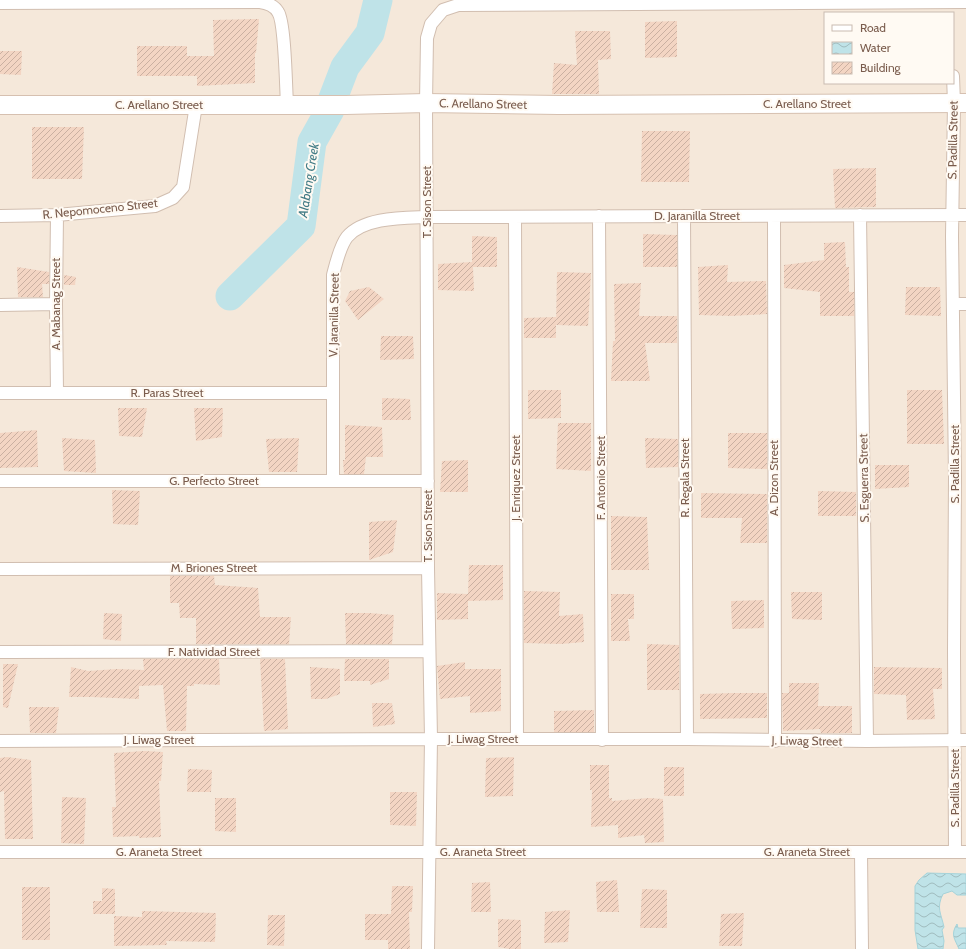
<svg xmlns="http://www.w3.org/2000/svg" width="966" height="949" font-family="Cabin,sans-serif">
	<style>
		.residential { fill: #f5e8da; fill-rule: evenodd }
		.water { fill: url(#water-waves); stroke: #a5d3da }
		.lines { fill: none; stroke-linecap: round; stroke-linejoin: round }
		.river { stroke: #bfe3e8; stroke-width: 29 }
		.building { fill: url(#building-hatch) }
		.street-casing { stroke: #d1beb0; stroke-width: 14 }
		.secondary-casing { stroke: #d6c0b0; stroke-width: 20 }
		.street { stroke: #fff; stroke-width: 12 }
		.secondary { stroke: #fff; stroke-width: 18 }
		.labels { text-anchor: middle; stroke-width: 4; stroke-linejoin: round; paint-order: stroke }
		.street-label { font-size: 12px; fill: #7a5c4d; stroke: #fffaf3 }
		.water-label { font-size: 13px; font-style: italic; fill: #437c86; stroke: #fffaf3 }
	</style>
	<defs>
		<pattern id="water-waves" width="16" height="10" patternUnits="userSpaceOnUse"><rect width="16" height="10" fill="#bfe3e8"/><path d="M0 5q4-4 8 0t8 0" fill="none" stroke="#a0bbbe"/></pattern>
		<pattern id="building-hatch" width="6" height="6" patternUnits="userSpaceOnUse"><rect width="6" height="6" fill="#f3d5c3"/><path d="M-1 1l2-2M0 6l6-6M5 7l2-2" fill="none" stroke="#cab0a1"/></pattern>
	</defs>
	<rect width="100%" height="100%" fill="#fdf6ec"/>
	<!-- residential -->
	<path class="residential" d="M0,0H966V949H0ZM825,13H953V83H825Z"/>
	<!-- water -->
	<path class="water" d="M927,873L966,874V895H957L952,891L943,894C936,908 941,913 944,927L942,930L944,941L943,949H918L915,930V886L919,880Z
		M957,924L958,928H966V949H959C955,939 950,935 957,924Z"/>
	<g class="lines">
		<!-- river -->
		<path class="river" d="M332,101L345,67L370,33L378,0
			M230,296L301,226L312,142L330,110"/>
	</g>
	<!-- building -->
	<path class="building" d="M259,19L256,53H255V83L197,86V76H137V46H187V56H214L213,20Z
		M677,21V57L645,58V22Z
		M575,31H610L611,59L598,60L599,94H552L554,63L577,65Z
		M0,51H22L21,75L0,74Z
		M32,127H84L82,179H32Z
		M642,131H690L689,182H641Z
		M876,168V207L835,208L833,169Z
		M643,234L677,235V267H643Z
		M472,236L497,237V267H473L474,291L438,290V264L472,262Z
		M845,242L846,267H849V292H854V316H820V292L784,288V265L824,260V243Z
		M728,265L727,282L766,281L767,314L731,316L699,315L698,267Z
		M17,267L49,272V284H42L43,297H18Z
		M557,272L591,273L588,326L556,325Z
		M64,275L76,277L75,285H64Z
		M641,283L639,316H677V343H645L650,381H611L613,341H615L614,284Z
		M369,287L384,299L358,320L345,301L350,291Z
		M906,287H940L941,316L905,315Z
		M556,317V338H524V318Z
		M381,336H413L414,359L380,360Z
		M528,390H561V418L528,419Z
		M907,390H942L944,444H907Z
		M382,398L410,399L411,420H382Z
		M118,408H147L142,437L119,436Z
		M194,408H223L222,437L196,441Z
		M558,423H591V471L556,469Z
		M345,425L382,427L383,457H366L364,474H344L343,460H345Z
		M37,430L38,467L0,468V433Z
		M728,433H767V469L728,468Z
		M62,438L95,440L96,473L64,471Z
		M299,438L297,472H269L266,439Z
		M645,438L678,439V467L646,468Z
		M468,460V492H440L442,461Z
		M875,465H909V487L875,489Z
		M112,490L140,491L138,525L113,524Z
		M818,491L856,492V516H818Z
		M701,493L767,494V543H740L742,518H701Z
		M611,516L647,517L649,570H611Z
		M397,520L393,552L369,560V522Z
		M469,565H503V600L468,601V619L437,620V593L468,594Z
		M170,576H214L215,585L258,588L260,617H291L289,644H196V618H180L179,603H170Z
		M524,591L560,592L559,616L583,614L584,642L561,644L524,643Z
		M791,592H822V620L792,619Z
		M611,594H634V619H628L630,641H611Z
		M764,600V628L732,629L731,601Z
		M104,613L122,614L121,641L103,639Z
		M345,613H369L394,615L392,644H346Z
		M647,644L679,645V690H647Z
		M143,659H219L220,685L194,684V686H187L186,731H167L163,685L139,686V699L91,697H69L71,667L88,671L117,669L144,670Z
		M260,659H285L288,729L264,731Z
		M345,659H389V679L370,685V681H344Z
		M465,662V669H501V711L470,713V696L440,699L437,666Z
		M3,664H18L8,708L3,707Z
		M310,667L340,669V694L326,699H311Z
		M874,667L942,668V689H933L935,719L907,720L906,695L874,694Z
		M789,683H819L818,706H852V733H821L820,729L783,731L782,693H789Z
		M734,693H767V718L700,719V694Z
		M372,703H392L395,724L373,727Z
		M29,707H59L56,733H30Z
		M594,710V732H554V711Z
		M144,751L163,752L161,781H159L161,837L139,838V836L113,837L112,807H116L114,753Z
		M7,757L31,760L33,839H5L4,791L0,792V758Z
		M514,757L513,796L485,797L486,758Z
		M590,765H609V798H612V801L649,798L663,799L664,842L645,843L644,835L618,838V825L591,827L592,790H590Z
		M664,767H684V796H664Z
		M188,769L212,770L211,792H187Z
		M390,792H417L416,826L390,825Z
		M62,797L86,798L84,844L61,843Z
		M215,798H236V832L215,831Z
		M617,880L619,912H597L596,882Z
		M490,882L491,912H471L472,883Z
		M392,886H413L412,912H409L410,949H388V940H365V914H391Z
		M22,887H50V940H22Z
		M102,888L115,889V914H93V901H102Z
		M642,889L667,890V928H640Z
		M570,910L568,942L544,943L545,912Z
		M142,911L216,913L215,942L166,941L167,945L114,946V916L142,917Z
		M744,913L742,946H719L721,914Z
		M268,915H285L284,946L267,945Z
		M498,919L521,920V949H510L498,947Z"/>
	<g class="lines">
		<!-- street casing -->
		<g class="street-casing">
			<path id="street" d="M0,3L260,2C267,3 274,5 278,12C285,22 286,88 287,105
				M953,76L954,103L952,236L955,477L954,651L955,852
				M860,215L867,741
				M0,216L57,215L155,206L173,198L183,187L196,105
				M599,216L602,740
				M684,216L687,739
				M774,216L775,741
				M515,217L517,739
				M953,304H966
				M0,305L56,304
				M57,392L56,304L57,215
				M0,393H333
				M0,481H428
				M333,481V275C336,263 340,246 347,237C364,217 404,218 427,217L966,215
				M0,569L428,568
				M0,652L429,651
				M0,741L431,739H687L867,741L966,740
				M0,852H966
				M861,852L862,949
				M428,949L431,739L428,568L426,103L427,38L431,24L443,10L458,5L966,2"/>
		</g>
		<!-- secondary casing -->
		<g class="secondary-casing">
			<path id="secondary" d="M0,105H346L426,103L559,105L966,103"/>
		</g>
		<!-- street -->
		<use href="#street" class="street"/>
		<!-- secondary -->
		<use href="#secondary" class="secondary"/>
	</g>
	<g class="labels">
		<!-- street labels -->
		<g class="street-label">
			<text transform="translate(483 104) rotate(1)" y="4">C. Arellano Street</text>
			<text x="807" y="108">C. Arellano Street</text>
			<text x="159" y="109">C. Arellano Street</text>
			<text transform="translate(953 140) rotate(-89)" y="4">S. Padilla Street</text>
			<text transform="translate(427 202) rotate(-90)" y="4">T. Sison Street</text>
			<text transform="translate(100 209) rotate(-6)" y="4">R. Nepomoceno Street</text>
			<text x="697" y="220">D. Jaranilla Street</text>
			<text transform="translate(56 304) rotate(-90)" y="4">A. Mabanag Street</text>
			<text transform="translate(334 315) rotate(-89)" y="4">V. Jaranilla Street</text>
			<text x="167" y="397">R. Paras Street</text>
			<text transform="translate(955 464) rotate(-90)" y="4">S. Padilla Street</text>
			<text transform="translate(516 478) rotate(-90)" y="4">J. Enriquez Street</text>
			<text transform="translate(601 478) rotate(-90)" y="4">F. Antonio Street</text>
			<text transform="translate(685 478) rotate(-90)" y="4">R. Regala Street</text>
			<text transform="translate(774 478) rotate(-90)" y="4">A. Dizon Street</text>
			<text transform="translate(864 478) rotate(-91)" y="4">S. Esguerra Street</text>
			<text x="214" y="485">G. Perfecto Street</text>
			<text transform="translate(428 526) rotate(-90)" y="4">T. Sison Street</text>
			<text x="214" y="572">M. Briones Street</text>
			<text x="214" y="656">F. Natividad Street</text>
			<text x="483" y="743">J. Liwag Street</text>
			<text x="159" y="744">J. Liwag Street</text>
			<text transform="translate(807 741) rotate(1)" y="4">J. Liwag Street</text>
			<text transform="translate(955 788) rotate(-90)" y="4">S. Padilla Street</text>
			<text x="159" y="856">G. Araneta Street</text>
			<text x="483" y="856">G. Araneta Street</text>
			<text x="807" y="856">G. Araneta Street</text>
		</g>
		<!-- water labels -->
		<g class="water-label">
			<text transform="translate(308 180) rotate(-81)" y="5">Alabang Creek</text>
		</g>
	</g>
	<!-- legend -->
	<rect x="824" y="12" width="130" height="72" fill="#fffaf3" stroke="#cabbb1"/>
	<rect x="832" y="25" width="20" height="6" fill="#ffffff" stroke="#cabbb1"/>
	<text x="860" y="32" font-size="12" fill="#7a5c4d">Road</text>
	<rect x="832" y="42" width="20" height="12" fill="url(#water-waves)" stroke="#cabbb1"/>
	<text x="860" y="52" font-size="12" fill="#7a5c4d">Water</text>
	<rect x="832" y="62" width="20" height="12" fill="url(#building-hatch)" stroke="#cabbb1"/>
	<text x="860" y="72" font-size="12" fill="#7a5c4d">Building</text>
</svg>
